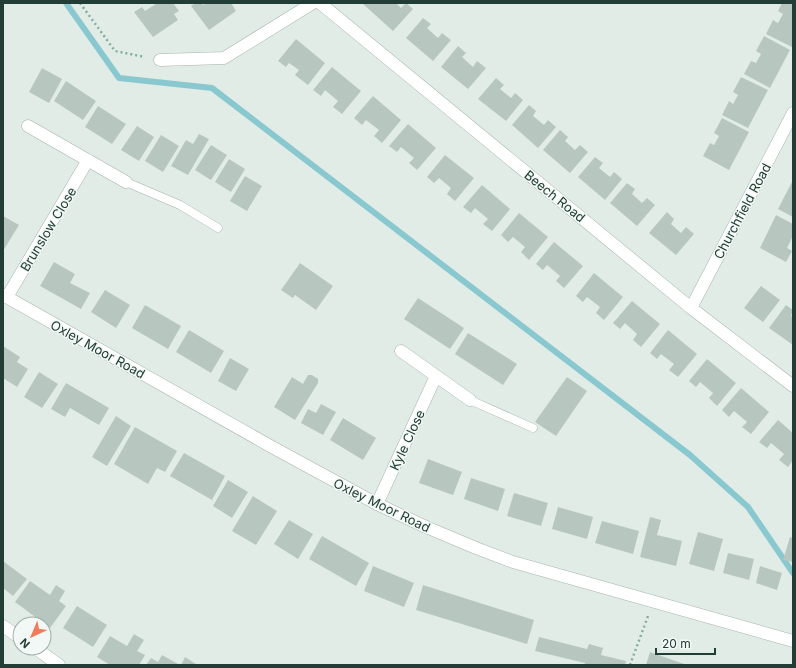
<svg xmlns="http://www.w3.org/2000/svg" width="796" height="668" font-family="Inter,sans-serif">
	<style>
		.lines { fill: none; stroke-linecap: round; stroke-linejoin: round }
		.stream { stroke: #8ac8d0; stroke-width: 6 }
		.building { fill: #b7c7c0 }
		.service-casing { stroke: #a5b4ae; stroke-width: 9 }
		.minor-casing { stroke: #a5b4ae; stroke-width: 13 }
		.tertiary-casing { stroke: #a5b4ae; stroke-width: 13 }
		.path { stroke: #83afa0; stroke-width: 2.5; stroke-dasharray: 2 3; stroke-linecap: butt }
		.service { stroke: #fff; stroke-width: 8 }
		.minor { stroke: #fff; stroke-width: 12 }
		.tertiary { stroke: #fff; stroke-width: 12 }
		.labels { text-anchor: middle; stroke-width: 3; stroke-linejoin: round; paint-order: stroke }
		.street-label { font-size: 13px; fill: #223d35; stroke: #f2f8f5 }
	</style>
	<rect width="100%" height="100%" fill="#e2ece7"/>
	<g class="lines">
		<!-- stream -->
		<path class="stream" d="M66,3L119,78L212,88L690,455L748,507L793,573"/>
	</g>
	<!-- building -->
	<path class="building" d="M155,3H173L179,11L174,14L178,20L153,37L134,12L142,7L145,11L156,4Z
		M195,3H202L203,5L207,3H231L236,11L209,30L191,6Z
		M364,3H396L401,8L406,3L413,9L393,31L363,4Z
		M782,3H793L792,47L766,34L773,20L778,23L783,14L778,11Z
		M423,18L431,24L427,28L438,38L442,33L451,40L433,61L406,38Z
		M764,36L790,50L770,88L744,74L751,61L756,63L761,54L756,51Z
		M296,39L325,63L308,85L295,75L299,70L289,63L286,67L278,61Z
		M458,46L466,53L462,57L473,67L477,61L486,68L468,89L441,67Z
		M332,67L361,91L342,114L333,107L338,101L325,90L321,96L313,90Z
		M42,68L62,79L49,103L29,92Z
		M741,77L768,90L748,128L722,115L729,101L733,104L738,95L733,92Z
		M496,78L504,85L500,89L511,98L515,93L523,100L506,121L478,99Z
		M66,81L96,101L83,120L54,101Z
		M373,96L401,120L382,143L374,136L379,130L366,120L362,125L354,118Z
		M529,105L536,111L533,116L544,125L548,120L556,127L538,148L512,125Z
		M98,106L126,124L112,144L85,127Z
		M722,118L749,132L729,170L703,156L710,143L714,145L719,136L714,133Z
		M408,124L436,148L417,170L409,163L414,158L401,147L397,152L389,146Z
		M137,126L154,137L139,161L121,150Z
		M560,130L568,137L565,141L575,150L580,145L588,152L570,173L543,150Z
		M199,134L209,139L188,175L171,166L186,140L193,144Z
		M161,135L179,146L163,172L145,161Z
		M211,145L227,155L211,180L195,170Z
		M445,155L474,178L455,201L447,194L451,188L439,178L434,183L427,177Z
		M595,157L603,163L599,168L610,177L614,172L622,179L605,200L578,177Z
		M229,159L245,169L231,192L215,182Z
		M245,176L262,186L247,211L230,201Z
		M793,180V217L778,209Z
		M627,183L635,189L632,194L642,203L647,198L655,205L637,226L610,203Z
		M482,185L510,209L492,231L483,224L488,219L475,208L471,213L463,207Z
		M667,212L674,219L671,224L681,233L686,227L694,234L676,255L649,233Z
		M519,213L548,237L529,260L521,252L525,247L513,237L508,242L501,235Z
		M776,215L793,224V236L787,248L792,251L786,262L760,248Z
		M3,216L19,225L3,251Z
		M554,242L583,266L564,288L556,281L560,276L547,265L543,270L536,264Z
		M54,262L75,274L70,283L90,293L81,309L40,286Z
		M300,263L333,286L316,310L295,295L293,298L281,290Z
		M594,273L623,297L604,320L596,313L600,307L587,297L583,302L576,296Z
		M761,286L780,300L763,322L744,308Z
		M105,290L130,305L116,328L91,312Z
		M418,298L464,328L450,349L404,319Z
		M632,301L660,324L641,347L633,340L637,334L625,323L620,329L613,323Z
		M145,305L181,326L168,349L132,328Z
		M786,305L793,310L791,316L793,317V345L769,328Z
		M189,330L224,351L211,373L176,352Z
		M668,330L697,354L678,377L669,370L674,364L661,354L657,359L650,353Z
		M468,333L517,364L503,385L455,354Z
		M3,346L20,357L17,362L28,369L17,387L3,378Z
		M230,358L249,369L236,391L218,381Z
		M707,359L736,383L717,406L709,398L713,393L700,382L696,387L689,381Z
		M39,372L58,384L42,408L24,397Z
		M308,375H312L318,379V383L295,420L274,407L292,377L303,384Z
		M567,377L587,391L556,436L535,422Z
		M66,383L109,408L99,425L70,408L65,417L51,409Z
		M741,388L769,412L751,434L742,427L747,422L734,411L729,417L722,410Z
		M321,404L336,412L323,435L301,423L308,409L316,413Z
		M116,416L131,426L107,466L92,457Z
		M343,418L376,438L363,460L330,440Z
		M778,420L793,433V460L788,467L779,460L784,454L771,443L767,448L759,442Z
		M135,427L177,451L165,472L157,468L148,484L114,464Z
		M184,453L225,476L212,500L170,476Z
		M428,459L462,472L453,495L419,483Z
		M471,478L505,489L498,511L464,499Z
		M228,480L248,492L232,518L213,506Z
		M514,493L548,503L541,526L507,516Z
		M253,496L277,511L256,545L232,531Z
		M558,507L593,517L587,539L552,529Z
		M650,517L661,520L657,535L682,541L676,566L640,557Z
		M289,520L313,534L298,559L274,544Z
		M602,521L639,531L633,554L595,543Z
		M698,532L723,539L714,571L689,564Z
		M322,536L369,563L356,586L309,559Z
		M790,537L793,538V562L783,560Z
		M728,553L754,559L749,580L723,573Z
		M3,561L27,579L13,596L3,588Z
		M373,566L414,583L404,607L364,591Z
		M760,566L782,573L777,590L756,583Z
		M30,581L50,595L56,585L65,591L59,601L66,606L50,628L15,602Z
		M423,585L534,620L527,644L416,610Z
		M77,606L107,625L93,647L63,628Z
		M134,634L144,640L137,651L145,655L139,665H110L97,657L110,636L127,646Z
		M539,637L587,649L589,644L603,648L601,655L626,661L625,665H584L585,663L535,651Z
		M650,652L687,665H646Z
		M162,655L180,665H146L151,658L158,662Z
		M185,657L196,664L195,665H181Z"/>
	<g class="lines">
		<!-- service casing -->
		<g class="service-casing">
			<path id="service" d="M126,182L180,205L218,228
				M470,400L533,428"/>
		</g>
		<!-- minor casing -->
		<g class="minor-casing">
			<path id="minor" d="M320,3L691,308L793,386
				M160,60L224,58L313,3
				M28,126L126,182
				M7,297L88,160
				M691,308L793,113
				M401,351L470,400
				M377,504L436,376
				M3,626L20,638
				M35,648L59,665"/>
		</g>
		<!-- tertiary casing -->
		<g class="tertiary-casing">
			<path id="tertiary" d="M3,295L272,447L377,504L426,527L476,548L513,562L793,641"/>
		</g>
		<!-- path -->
		<path class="path" d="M80,3L115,51L145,57
			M630,665L648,616"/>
		<!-- service -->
		<use href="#service" class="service"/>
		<!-- minor -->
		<use href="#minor" class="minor"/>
		<!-- tertiary -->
		<use href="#tertiary" class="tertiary"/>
	</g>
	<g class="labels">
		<!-- street labels -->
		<g class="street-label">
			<text transform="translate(555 196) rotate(39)" y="5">Beech Road</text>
			<text transform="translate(742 211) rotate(-62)" y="5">Churchfield Road</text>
			<text transform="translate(48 229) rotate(-59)" y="5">Brunslow Close</text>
			<text transform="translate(98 349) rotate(29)" y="5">Oxley Moor Road</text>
			<text transform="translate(407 440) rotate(-65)" y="5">Kyle Close</text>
			<text transform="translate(382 505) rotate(26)" y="5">Oxley Moor Road</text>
		</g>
	</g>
	<!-- border -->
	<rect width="796" height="668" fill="none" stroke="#223d35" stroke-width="8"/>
	<!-- north arrow -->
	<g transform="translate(32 636) rotate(224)"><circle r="19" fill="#f2f8f5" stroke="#9fada8"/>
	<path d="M0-3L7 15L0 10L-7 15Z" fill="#f07c5c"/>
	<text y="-6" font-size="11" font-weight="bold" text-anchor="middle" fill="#223d35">N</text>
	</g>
	<!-- scale -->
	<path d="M656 648v6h59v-6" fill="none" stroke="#223d35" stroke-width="2"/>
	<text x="662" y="648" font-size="12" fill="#223d35" stroke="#f2f8f5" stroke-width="3" paint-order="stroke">20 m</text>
</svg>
